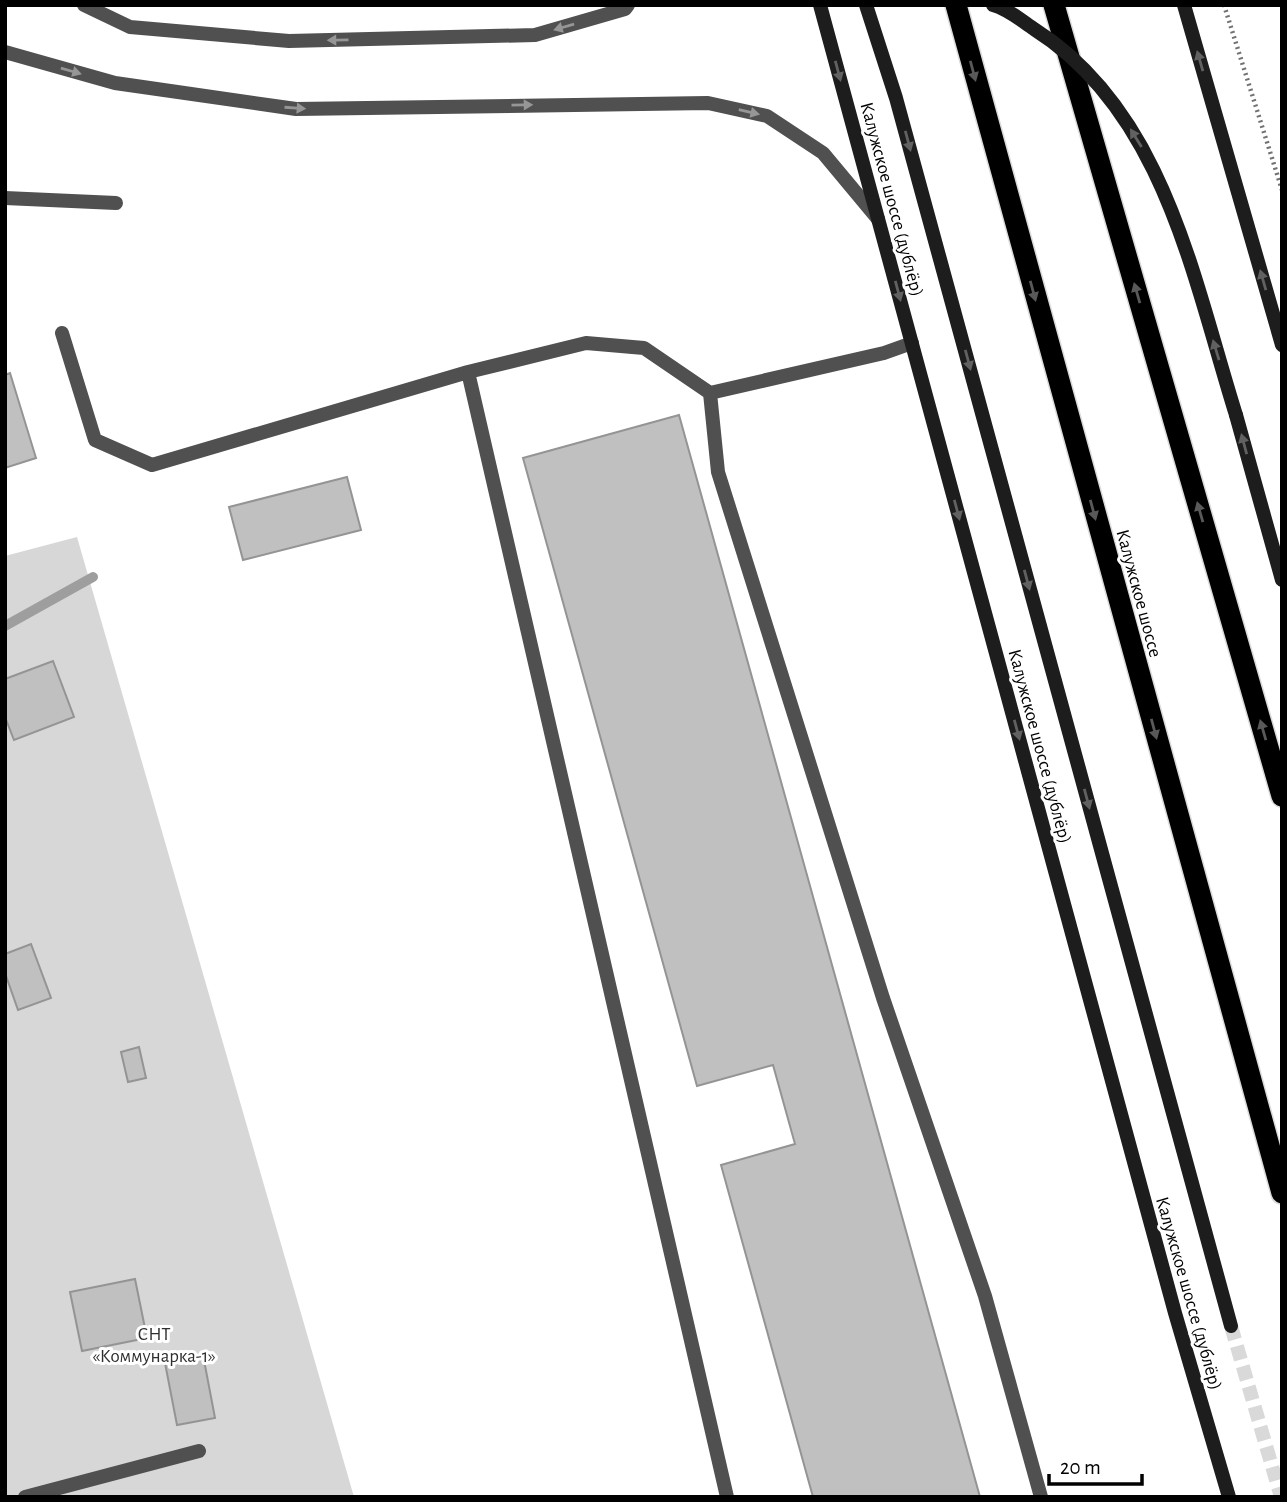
<svg xmlns="http://www.w3.org/2000/svg" width="1287" height="1502" font-family="'Alegreya Sans',sans-serif">
	<style>
		.garden { fill: #d7d7d7 }
		.lines { fill: none; stroke-linecap: round; stroke-linejoin: round }
		.stream { stroke: #9e9e9e; stroke-width: 10 }
		.building { fill: #c0c0c0; stroke: #949494; stroke-width: 2 }
		.secondary-tunnel { stroke: #d9d9d9; stroke-width: 14; stroke-dasharray: 14 7; stroke-linecap: butt }
		.highway-casing { stroke: #dbdbdb; stroke-width: 24 }
		.path { stroke: #727272; stroke-width: 4.5; stroke-dasharray: 2 3.5; stroke-linecap: butt }
		.lane { stroke: #505050; stroke-width: 14 }
		.street { stroke: #505050; stroke-width: 14 }
		.secondary { stroke: #1d1d1d; stroke-width: 14 }
		.highway { stroke: #000; stroke-width: 21 }
		.secondary-bridge { stroke: #1d1d1d; stroke-width: 14 }
		.oneway { fill: #969696 }
		.oneway2 { fill: #616161 }
		.oneway3 { fill: #595959 }
		.labels { text-anchor: middle; stroke-width: 6; stroke-linejoin: round; paint-order: stroke }
		.street-label { font-size: 19px; fill: #000; stroke: #fff }
		.park-label { font-size: 19px; fill: #2e2e2e; stroke: #fff }
	</style>
	<rect width="100%" height="100%" fill="#fff"/>
	<!-- garden -->
	<path class="garden" d="M77,537L354,1497H5V556Z"/>
	<g class="lines">
		<!-- stream -->
		<path class="stream" d="M5,626L93,577"/>
	</g>
	<!-- building -->
	<path class="building" d="M10,373L36,458L5,468V375Z
		M679,415L980,1497H813L721,1165L795,1144L773,1065L697,1086L523,458Z
		M347,477L361,530L243,560L229,507Z
		M53,661L74,717L14,740L5,717V679Z
		M31,944L51,998L18,1010L5,973V954Z
		M139,1047L146,1078L128,1082L121,1052Z
		M135,1279L147,1338L82,1351L70,1292Z
		M203,1355L215,1418L177,1425L165,1363Z"/>
	<g class="lines">
		<!-- secondary-tunnel -->
		<path class="secondary-tunnel" d="M1231,1326L1281,1497"/>
		<!-- highway casing -->
		<g class="highway-casing">
			<path id="highway" d="M956,5L1282,1193
				M1054,5L1282,796"/>
		</g>
		<!-- path -->
		<path class="path" d="M1224,5L1282,190"/>
		<!-- lane -->
		<path class="lane" d="M5,198L116,203
			M62,333L95,440L152,465L468,372L586,343L644,348L710,393L884,353L912,343
			M468,372L727,1497
			M710,393L718,472L883,998L985,1296L1041,1497
			M25,1497L199,1451"/>
		<!-- street -->
		<path class="street" d="M84,5L130,27L289,41L535,35L625,9L628,5
			M5,52L115,83L296,109L708,103L767,116L823,153L878,219"/>
		<!-- secondary -->
		<path class="secondary" d="M820,5L1175,1313L1229,1497
			M866,5L896,98L1231,1326
			M1184,5L1282,345
			M1236,415L1282,580"/>
		<!-- highway -->
		<use href="#highway" class="highway"/>
		<!-- secondary-bridge -->
		<path class="secondary-bridge" d="M993,5C1008,9 1022,21 1034,29C1164,111 1193,278 1236,415"/>
	</g>
	<!-- one-way arrows -->
	<defs><path id="oneway-solid" d="M-6-.8H1V-3.2L6.5 0L1 3.2V.8H-6Z" transform="scale(1.75)"/></defs>
	<g class="oneway">
		<use href="#oneway-solid" transform="translate(564 27) rotate(164)"/>
		<use href="#oneway-solid" transform="translate(338 40) rotate(179)"/>
		<use href="#oneway-solid" transform="translate(71 71) rotate(16)"/>
		<use href="#oneway-solid" transform="translate(522 105) rotate(-1)"/>
		<use href="#oneway-solid" transform="translate(295 108) rotate(4)"/>
		<use href="#oneway-solid" transform="translate(749 112) rotate(13)"/>
	</g>
	<g class="oneway2">
		<use href="#oneway-solid" transform="translate(1200 61) rotate(-106)"/>
		<use href="#oneway-solid" transform="translate(838 71) rotate(75)"/>
		<use href="#oneway-solid" transform="translate(1136 138) rotate(-122)"/>
		<use href="#oneway-solid" transform="translate(908 141) rotate(75)"/>
		<use href="#oneway-solid" transform="translate(1263 280) rotate(-106)"/>
		<use href="#oneway-solid" transform="translate(898 291) rotate(75)"/>
		<use href="#oneway-solid" transform="translate(1216 350) rotate(-107)"/>
		<use href="#oneway-solid" transform="translate(968 360) rotate(75)"/>
		<use href="#oneway-solid" transform="translate(1244 444) rotate(-105)"/>
		<use href="#oneway-solid" transform="translate(957 510) rotate(75)"/>
		<use href="#oneway-solid" transform="translate(1027 580) rotate(75)"/>
		<use href="#oneway-solid" transform="translate(1017 730) rotate(75)"/>
		<use href="#oneway-solid" transform="translate(1087 799) rotate(75)"/>
	</g>
	<g class="oneway3">
		<use href="#oneway-solid" transform="translate(973 71) rotate(75)"/>
		<use href="#oneway-solid" transform="translate(1033 291) rotate(75)"/>
		<use href="#oneway-solid" transform="translate(1137 293) rotate(-106)"/>
		<use href="#oneway-solid" transform="translate(1093 510) rotate(75)"/>
		<use href="#oneway-solid" transform="translate(1200 512) rotate(-106)"/>
		<use href="#oneway-solid" transform="translate(1154 729) rotate(75)"/>
		<use href="#oneway-solid" transform="translate(1263 730) rotate(-106)"/>
	</g>
	<g class="labels">
		<!-- street labels -->
		<g class="street-label">
			<text transform="translate(893 199) rotate(75)" y="7">Калужское шоссе (дублёр)</text>
			<text transform="translate(1140 593) rotate(75)" y="7">Калужское шоссе</text>
			<text transform="translate(1041 746) rotate(75)" y="7">Калужское шоссе (дублёр)</text>
			<text transform="translate(1190 1293) rotate(74)" y="7">Калужское шоссе (дублёр)</text>
		</g>
		<!-- park labels -->
		<g class="park-label">
			<text x="154" y="1340">СНТ<tspan x="154" dy="22">«Коммунарка-1»</tspan></text>
		</g>
	</g>
	<!-- border -->
	<rect width="1287" height="1502" fill="none" stroke="#000000" stroke-width="14"/>
	<!-- scale -->
	<path d="M1049 1474v10h93v-10" fill="none" stroke="#000000" stroke-width="3.5"/>
	<text x="1060" y="1474" font-size="21" fill="#000000" stroke="#ffffff" stroke-width="5" paint-order="stroke">20 m</text>
</svg>
